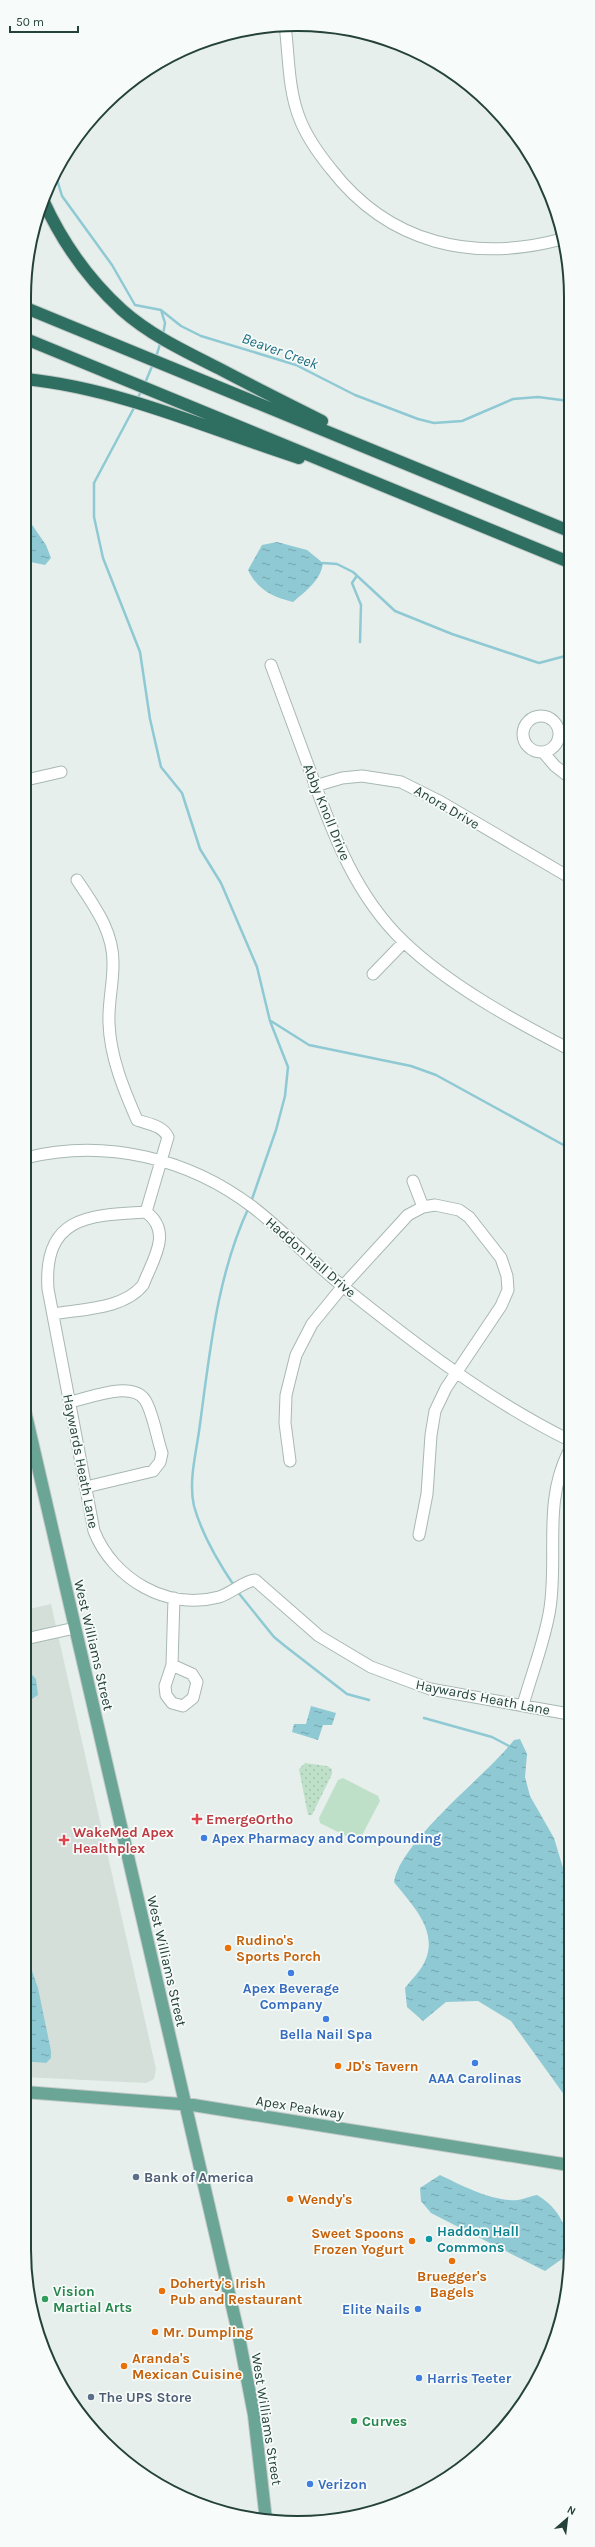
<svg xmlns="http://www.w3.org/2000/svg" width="595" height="2547" font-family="Karla,sans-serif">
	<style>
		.built { fill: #d4dfda }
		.grass { fill: #bfe0c8 }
		.park { fill: url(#park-dots) }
		.water { fill: url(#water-ripples) }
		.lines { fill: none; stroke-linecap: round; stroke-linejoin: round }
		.stream { stroke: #8ec9d4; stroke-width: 2.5 }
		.minor-casing { stroke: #a8b8b2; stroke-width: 13 }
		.major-casing { stroke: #c2cac8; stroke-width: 14 }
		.highway-casing { stroke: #c2cac8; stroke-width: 14 }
		.minor { stroke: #fff; stroke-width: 11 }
		.major { stroke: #6aa596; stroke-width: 12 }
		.highway { stroke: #2f6f62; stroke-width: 12 }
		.health-dot { fill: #e0444e; stroke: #f7fbf9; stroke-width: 1.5 }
		.shop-dot { fill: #3f7fe0; stroke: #f7fbf9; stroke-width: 1.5 }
		.food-dot { fill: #e8710a; stroke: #f7fbf9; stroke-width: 1.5 }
		.service-dot { fill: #5c6f8a; stroke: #f7fbf9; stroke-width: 1.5 }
		.culture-dot { fill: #0f9aa8; stroke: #f7fbf9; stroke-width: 1.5 }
		.leisure-dot { fill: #2e9e5b; stroke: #f7fbf9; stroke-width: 1.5 }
		.labels { text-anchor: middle; stroke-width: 3.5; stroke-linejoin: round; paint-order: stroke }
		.street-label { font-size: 14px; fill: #24423a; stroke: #f7fbf9 }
		.health-label { font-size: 14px; font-weight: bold; fill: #be3a42; stroke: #f7fbf9; text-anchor: start }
		.shop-label { font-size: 14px; font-weight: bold; fill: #366cbe; stroke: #f7fbf9; text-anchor: start }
		.food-label { font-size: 14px; font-weight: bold; fill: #c56008; stroke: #f7fbf9; text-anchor: start }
		.service-label { font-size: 14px; font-weight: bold; fill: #4e5e75; stroke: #f7fbf9; text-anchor: start }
		.culture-label { font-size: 14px; font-weight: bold; fill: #0d838f; stroke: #f7fbf9; text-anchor: start }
		.leisure-label { font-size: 14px; font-weight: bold; fill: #27864d; stroke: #f7fbf9; text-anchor: start }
		.water-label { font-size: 15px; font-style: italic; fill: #1c6f80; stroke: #f7fbf9 }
		.rim { fill: none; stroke: #24423a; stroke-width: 2 }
	</style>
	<defs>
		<pattern id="park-dots" width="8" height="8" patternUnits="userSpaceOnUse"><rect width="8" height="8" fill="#bfe0c8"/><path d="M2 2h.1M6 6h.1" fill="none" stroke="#a4c1ad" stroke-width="1.8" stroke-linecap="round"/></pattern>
		<pattern id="water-ripples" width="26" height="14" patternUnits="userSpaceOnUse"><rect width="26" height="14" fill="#8ec9d4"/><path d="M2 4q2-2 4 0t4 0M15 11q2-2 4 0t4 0" fill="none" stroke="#74a5ad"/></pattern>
	</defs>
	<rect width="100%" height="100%" fill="#e6efeb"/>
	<!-- built -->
	<path class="built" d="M51,1604L156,2069L154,2079L146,2083L24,2077L25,1610Z"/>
	<!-- grass -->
	<path class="grass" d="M343,1778L378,1796L380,1801L360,1839L356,1841L320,1823L319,1818L338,1780Z"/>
	<!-- park -->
	<path class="park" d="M305,1763L327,1766L332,1769V1774L312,1815H308L299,1769Z"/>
	<!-- water -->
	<path class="water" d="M26,516L46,545L51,558L45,565L26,561Z
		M277,542L307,550L323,563C321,580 306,591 293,602C272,597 258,590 248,570L262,545Z
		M25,1667L36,1679L38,1695L25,1703Z
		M311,1706L336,1713L332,1725H323L318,1740L292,1732L294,1724H306Z
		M520,1739L527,1754L525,1777L530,1796L554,1838L567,1881L569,1897L566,1909L569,1916V2097L565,2096L511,2021L478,2001L446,2002L423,2021L407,2007L405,1988C411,1980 421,1971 425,1961C439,1930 411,1904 394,1882C401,1840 487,1775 514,1740Z
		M24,1948L38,1988L51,2051V2058L46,2063L24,2061Z
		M440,2175C463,2186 493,2202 518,2200C524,2199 531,2196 537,2195C559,2208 569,2228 569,2254L545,2271L431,2213L421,2201L420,2188Z"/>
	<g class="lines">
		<!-- stream -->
		<path class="stream" d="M55,173L62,196L112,265L135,305L161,310L181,326L201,336L296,365L355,395L418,419L434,423L462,421L513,399L538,397L569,401
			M161,310L165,323L163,335
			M156,357L161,341
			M145,383L153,364
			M137,400L142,389
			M135,406L94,483V517L103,558L140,652L150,719L161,767L182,793L200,849L221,883L257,967L270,1021L288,1067L285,1096L276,1130L251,1202
			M323,563L337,564L353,572L395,611L452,634L539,663L569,655
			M356,577L352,583L361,605L360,642
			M271,1021L309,1045L411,1066L436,1075L569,1148
			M235,1587C218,1562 202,1535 194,1506C188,1480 197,1450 200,1424C210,1351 217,1275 249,1207
			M237,1591L274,1637L285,1646L347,1694L369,1700
			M424,1718L492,1737L509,1746V1749"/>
		<!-- minor casing -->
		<g class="minor-casing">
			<path id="minor" d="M285,25C289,56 288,88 299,117C306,136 318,153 331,169C389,244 473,263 562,239
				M271,665C285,702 298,739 312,776C334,837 356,896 404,942C449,985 513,1020 569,1049
				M523 734a18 18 0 1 1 36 0a18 18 0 1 1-36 0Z
				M543,752L555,766L569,777
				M26,780L61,772
				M315,786L342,778L362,776L401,782L441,802L569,877
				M77,880C95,907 114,932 113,965C113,985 108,1004 109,1023C110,1057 124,1090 137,1120C148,1124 162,1125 168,1137L146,1212C89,1215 43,1216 48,1289L94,1531C113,1579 167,1611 219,1597C232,1593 242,1582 255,1580L319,1636L371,1667L430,1689L569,1714
				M373,974L404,942
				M25,1158C105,1138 189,1158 254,1208C286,1233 313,1263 345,1288C415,1344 488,1400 569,1440
				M413,1181L423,1207
				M53,1314C82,1309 124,1309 143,1285C153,1259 173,1232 146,1212
				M70,1402C89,1398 132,1380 145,1400C153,1412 157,1439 162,1453L160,1462L153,1471L86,1487
				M290,1461L285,1423L286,1395L296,1355L312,1324L343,1286L408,1215L423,1207L435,1205L459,1210L469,1217L501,1258L507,1276L508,1290L501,1306L446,1388L435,1411L431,1435L427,1494L419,1535
				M25,1639L75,1628
				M172,1665L192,1674L197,1682L193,1698L183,1706L172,1703L166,1695L165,1686L172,1665L174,1598
				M523,1705C532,1672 545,1641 550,1608C558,1554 543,1502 569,1451"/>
		</g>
		<!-- major casing -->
		<g class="major-casing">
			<path id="major" d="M25,1411L238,2332L254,2415L266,2520
				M24,2092L193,2105L569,2165"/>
		</g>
		<!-- highway casing -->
		<g class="highway-casing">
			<path id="highway" d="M43,200C62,242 87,278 122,310C150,335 186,352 220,369C254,387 288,404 322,421
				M26,308L569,531
				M26,339L569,562
				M26,379C121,389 209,429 299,458"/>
		</g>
		<!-- minor -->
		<use href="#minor" class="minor"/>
		<!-- major -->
		<use href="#major" class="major"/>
		<!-- highway -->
		<use href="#highway" class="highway"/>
	</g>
	<!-- markers -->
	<g class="health-dot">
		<path d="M195 1813h4v4h4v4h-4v4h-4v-4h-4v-4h4z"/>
		<path d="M62 1834h4v4h4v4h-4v4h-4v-4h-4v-4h4z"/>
	</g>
	<g class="shop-dot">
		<circle cx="204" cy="1838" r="4"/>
		<circle cx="291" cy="1973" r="4"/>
		<circle cx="326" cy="2019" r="4"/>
		<circle cx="475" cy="2063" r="4"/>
		<circle cx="418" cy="2309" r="4"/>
		<circle cx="419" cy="2378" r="4"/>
		<circle cx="310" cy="2484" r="4"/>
	</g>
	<g class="food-dot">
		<circle cx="228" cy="1948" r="4"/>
		<circle cx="338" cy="2066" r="4"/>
		<circle cx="290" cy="2199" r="4"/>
		<circle cx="412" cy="2241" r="4"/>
		<circle cx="452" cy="2261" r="4"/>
		<circle cx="162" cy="2291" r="4"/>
		<circle cx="155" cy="2332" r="4"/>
		<circle cx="124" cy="2366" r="4"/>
	</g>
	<g class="service-dot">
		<circle cx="136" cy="2177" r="4"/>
		<circle cx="91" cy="2397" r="4"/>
	</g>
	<circle class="culture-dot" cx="429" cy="2239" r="4"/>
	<g class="leisure-dot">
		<circle cx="45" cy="2299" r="4"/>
		<circle cx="354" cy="2421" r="4"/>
	</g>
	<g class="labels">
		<!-- street labels -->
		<g class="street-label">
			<text transform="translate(447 807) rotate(30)" y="5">Anora Drive</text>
			<text transform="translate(327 812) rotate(68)" y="5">Abby Knoll Drive</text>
			<text transform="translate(311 1257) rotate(41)" y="5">Haddon Hall Drive</text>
			<text transform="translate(81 1461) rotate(79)" y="5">Haywards Heath Lane</text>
			<text transform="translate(94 1645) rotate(77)" y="5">West Williams Street</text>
			<text transform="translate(483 1697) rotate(11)" y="5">Haywards Heath Lane</text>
			<text transform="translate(167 1961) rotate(77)" y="5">West Williams Street</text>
			<text transform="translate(300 2107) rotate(9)" y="5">Apex Peakway</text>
			<text transform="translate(267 2419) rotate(81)" y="5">West Williams Street</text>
		</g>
		<!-- health labels -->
		<g class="health-label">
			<text x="206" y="1824">EmergeOrtho</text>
			<text x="73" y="1837">WakeMed Apex<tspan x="73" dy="16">Healthplex</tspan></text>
		</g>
		<!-- shop labels -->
		<g class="shop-label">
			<text x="212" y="1843">Apex Pharmacy and Compounding</text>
			<text x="291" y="1993" text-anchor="middle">Apex Beverage<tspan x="291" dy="16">Company</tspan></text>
			<text x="326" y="2039" text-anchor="middle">Bella Nail Spa</text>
			<text x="475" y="2083" text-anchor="middle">AAA Carolinas</text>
			<text x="410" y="2314" text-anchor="end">Elite Nails</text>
			<text x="427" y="2383">Harris Teeter</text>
			<text x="318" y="2489">Verizon</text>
		</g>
		<!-- food labels -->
		<g class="food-label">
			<text x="236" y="1945">Rudino's<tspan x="236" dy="16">Sports Porch</tspan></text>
			<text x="346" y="2071">JD's Tavern</text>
			<text x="298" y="2204">Wendy's</text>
			<text x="404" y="2238" text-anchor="end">Sweet Spoons<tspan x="404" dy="16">Frozen Yogurt</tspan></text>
			<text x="452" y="2281" text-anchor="middle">Bruegger's<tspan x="452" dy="16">Bagels</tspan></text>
			<text x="170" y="2288">Doherty's Irish<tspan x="170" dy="16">Pub and Restaurant</tspan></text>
			<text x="163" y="2337">Mr. Dumpling</text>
			<text x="132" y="2363">Aranda's<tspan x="132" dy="16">Mexican Cuisine</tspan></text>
		</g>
		<!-- service labels -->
		<g class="service-label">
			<text x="144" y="2182">Bank of America</text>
			<text x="99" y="2402">The UPS Store</text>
		</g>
		<!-- culture labels -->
		<g class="culture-label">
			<text x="437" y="2236">Haddon Hall<tspan x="437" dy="16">Commons</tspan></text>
		</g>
		<!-- leisure labels -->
		<g class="leisure-label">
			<text x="53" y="2296">Vision<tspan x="53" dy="16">Martial Arts</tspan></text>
			<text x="362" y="2426">Curves</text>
		</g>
		<!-- water labels -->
		<g class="water-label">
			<text transform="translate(280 351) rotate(20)" y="5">Beaver Creek</text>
		</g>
	</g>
	<!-- crop -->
	<path d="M0 0H595V2547H0ZM297 31H298A266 266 0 0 1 564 297V2250A266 266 0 0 1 298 2516H297A266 266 0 0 1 31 2250V297A266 266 0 0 1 297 31Z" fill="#f7fbf9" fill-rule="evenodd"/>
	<path class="rim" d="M297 31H298A266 266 0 0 1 564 297V2250A266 266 0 0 1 298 2516H297A266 266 0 0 1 31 2250V297A266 266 0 0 1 297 31Z"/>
	<!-- north arrow -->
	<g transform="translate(567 2519) rotate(28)" stroke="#f7fbf9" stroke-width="3" paint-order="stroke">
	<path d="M0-3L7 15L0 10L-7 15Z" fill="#24423a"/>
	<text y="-6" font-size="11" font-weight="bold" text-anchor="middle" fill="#24423a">N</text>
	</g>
	<!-- scale -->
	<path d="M10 26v6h68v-6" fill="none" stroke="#24423a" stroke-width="2"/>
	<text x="16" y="26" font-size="12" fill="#24423a" stroke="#f7fbf9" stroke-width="3" paint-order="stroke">50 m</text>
</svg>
